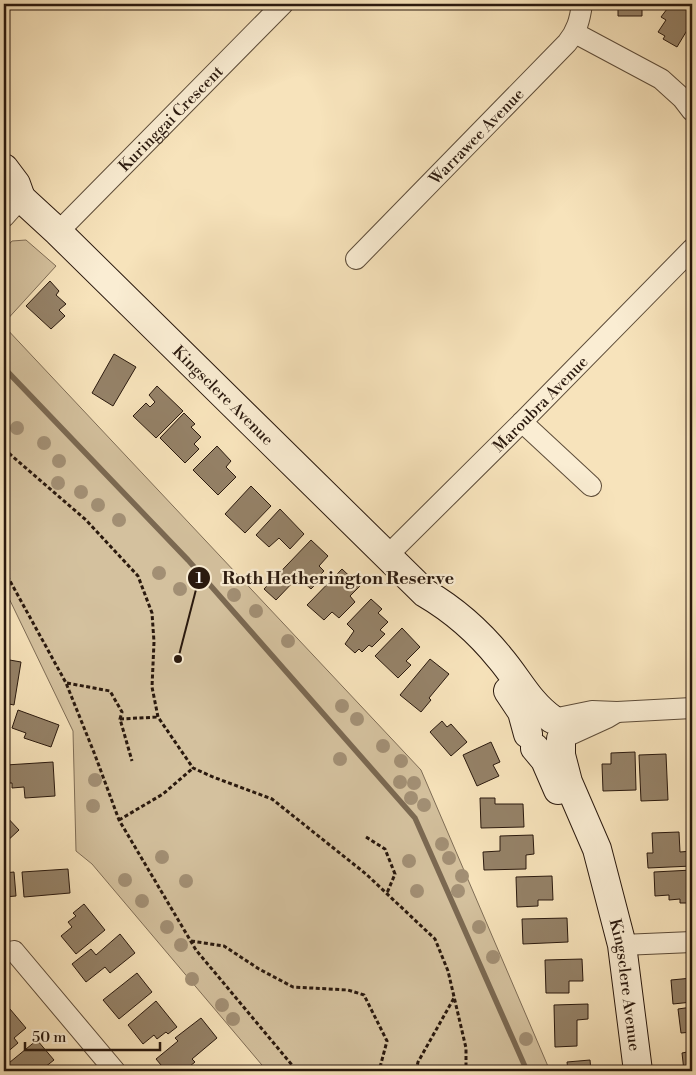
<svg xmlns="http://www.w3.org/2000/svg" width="696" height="1075" font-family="'Libre Bodoni',serif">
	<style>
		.green { fill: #d4c19e; stroke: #7f6d56 }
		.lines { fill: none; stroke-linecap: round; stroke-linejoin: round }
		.stream { stroke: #7b6952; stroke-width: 5.5 }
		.building { fill: #958268; stroke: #2a190e }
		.minor-casing { stroke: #5d4c39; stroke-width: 22 }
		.secondary-casing { stroke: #2a190e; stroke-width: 30 }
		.path { stroke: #2a190e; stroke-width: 3; stroke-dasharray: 4 2.5; stroke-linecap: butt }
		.minor { stroke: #faedd3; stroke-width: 20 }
		.secondary { stroke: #faedd3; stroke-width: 28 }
		.tree { fill: #a28f74 }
		.labels { text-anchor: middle; stroke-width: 4.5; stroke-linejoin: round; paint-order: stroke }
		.street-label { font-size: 16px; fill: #2a190e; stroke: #faedd3 }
		.leader { fill: none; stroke: #2a190e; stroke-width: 2 }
		.callout-dot { fill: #2a190e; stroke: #faedd3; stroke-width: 2 }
		.mark-label { font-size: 15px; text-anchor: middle; font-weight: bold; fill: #fff }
		.callout-label { font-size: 18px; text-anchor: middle; font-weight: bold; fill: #2a190e; stroke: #faedd3; stroke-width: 4.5; stroke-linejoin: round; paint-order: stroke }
	</style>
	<rect width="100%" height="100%" fill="#f7e3bb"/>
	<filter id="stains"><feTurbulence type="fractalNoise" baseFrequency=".004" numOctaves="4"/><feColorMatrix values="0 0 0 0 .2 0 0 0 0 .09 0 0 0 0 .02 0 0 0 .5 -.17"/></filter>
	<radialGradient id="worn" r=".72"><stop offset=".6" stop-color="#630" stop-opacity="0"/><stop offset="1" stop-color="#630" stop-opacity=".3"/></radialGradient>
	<!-- green -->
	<path class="green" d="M26,240L56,266L4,323V250L12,241Z
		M4,326L421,770L550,1071H267L92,864L76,851L73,731L4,588Z"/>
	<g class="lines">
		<!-- stream -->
		<path class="stream" d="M4,368L188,560L415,818L527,1071"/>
	</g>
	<!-- building -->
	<path class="building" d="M618,4H642V16H618Z
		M665,4H681L692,11V22L677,47L663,39L665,36L658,32L666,20L661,17L667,9L663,7Z
		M50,281L59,291L56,295L66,304L59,310L65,316L51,329L26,306Z
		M114,354L136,367L113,406L92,393Z
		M157,386L183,411L156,438L133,416L146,403L150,407L155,402L149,395Z
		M184,413L195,424L191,427L201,437L194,444L199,449L185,463L160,438Z
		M217,446L231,461L226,467L236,477L218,495L193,470Z
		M251,486L271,506L245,533L225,514Z
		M280,509L304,534L290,549L279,538L269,547L256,535Z
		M311,540L328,556L319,566L324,571L317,578L319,581L311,589L298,577L276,600L264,589Z
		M342,569L360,586L350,596L355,602L339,618L332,612L324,620L307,605Z
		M371,599L382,609L378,613L388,622L380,630L385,634L372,647L369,645L362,652L359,649L355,653L345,644L354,631L347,624Z
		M402,628L420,647L406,661L411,665L398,678L375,656Z
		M4,659L21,662L14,705L4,703Z
		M430,659L449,674L429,698L431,700L421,712L400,695Z
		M18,710L59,725L51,747L24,738L26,733L12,728Z
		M442,721L447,727L451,724L467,742L451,756L430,732Z
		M491,742L500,762L493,765L499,776L477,786L463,755Z
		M635,752L636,790L603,791L602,764H611V753Z
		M666,754L668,800L641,801L639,755Z
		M53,762L55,796L25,798L24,787L12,788V783H7L6,765Z
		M480,798H495V804H523L524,827L481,828Z
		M4,814L19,830L4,844Z
		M679,832L680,852L692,851V866L648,868L647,853H653L652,833Z
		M533,835L534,854L526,855V869L484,870L483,852L500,851V836Z
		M68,869L70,893L24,897L22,872Z
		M692,870V903H680V899L669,900V895L655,896L654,872Z
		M14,872L16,896L4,897V873Z
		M552,876L553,900H538V906L517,907L516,877Z
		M84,904L105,930L76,954L61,936L72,927L68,922L76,916L73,913Z
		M567,918L568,942L523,944L522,919Z
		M120,934L135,953L110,973L105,967L86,982L72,964L91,949L96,955Z
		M582,959L583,981H569V993H546L545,960Z
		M137,973L152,992L119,1019L103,1000Z
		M692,978V1002L673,1004L671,980Z
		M156,1001L177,1027L168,1034L166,1032L157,1039L154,1035L143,1044L128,1025Z
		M588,1004V1019L577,1020V1046L555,1047L554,1005Z
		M692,1007V1032L681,1033L678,1009Z
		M10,1009L26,1028L14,1038L18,1043L4,1055V1015Z
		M201,1018L217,1038L192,1059L195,1062L184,1071H166L156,1059L178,1041L175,1038Z
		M37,1040L54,1060L40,1071H4V1067Z
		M692,1051V1071H684L682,1053Z
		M590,1060L591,1071H568L567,1062Z"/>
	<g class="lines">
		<!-- minor casing -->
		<g class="minor-casing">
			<g id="minor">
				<path d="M575,33L661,79L682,98L692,111"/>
				<path d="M4,217L21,198"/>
				<path id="s1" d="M58,232L283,4"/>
				<path id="s2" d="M356,259L567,43C577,31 580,19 582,4"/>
				<path d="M522,422L591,486"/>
				<path id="s3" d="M387,556L522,422L692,249"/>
				<path d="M553,719L592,711L617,712L692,708"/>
				<path d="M561,739L607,718L617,712"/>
				<path d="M622,945L692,942"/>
				<path d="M14,951L115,1071"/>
			</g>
		</g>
		<!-- secondary casing -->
		<g class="secondary-casing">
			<g id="secondary">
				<path d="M4,168L16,184L21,198"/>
				<path id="s4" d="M4,191L21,198L58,232L425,593C454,610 479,632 500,658C518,679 529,703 552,719"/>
				<path d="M508,691L522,712L528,734"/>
				<path id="s5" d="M561,739V755L568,782L597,849L622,945L638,1071"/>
				<path d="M535,748L545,760L558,790"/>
			</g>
		</g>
		<!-- path -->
		<path class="path" d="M4,449L86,520L138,576L152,613L154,642L152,687L158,717L193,768L213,777L272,799L366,874L435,939L448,971L466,1048V1071
			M4,570L66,683L95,755L119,820L196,950L297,1071
			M67,683L110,691L122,712L120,719L132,761
			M120,719L158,717
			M119,820L163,794L193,768
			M366,837L385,849L395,874L387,893
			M191,941L224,946L259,969L293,987L348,990L364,995L387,1041L379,1071
			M416,1071L418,1062L454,998"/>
		<!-- minor -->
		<use href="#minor" class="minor"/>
		<!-- secondary -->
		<use href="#secondary" class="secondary"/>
	</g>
	<!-- trees -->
	<g class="tree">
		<circle cx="17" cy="428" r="7"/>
		<circle cx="44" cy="443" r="7"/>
		<circle cx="59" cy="461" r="7"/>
		<circle cx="58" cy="483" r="7"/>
		<circle cx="81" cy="492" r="7"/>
		<circle cx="98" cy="505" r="7"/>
		<circle cx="119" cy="520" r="7"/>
		<circle cx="159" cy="573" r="7"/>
		<circle cx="180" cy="589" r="7"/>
		<circle cx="234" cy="595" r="7"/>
		<circle cx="256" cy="611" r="7"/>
		<circle cx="288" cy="641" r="7"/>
		<circle cx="342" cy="706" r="7"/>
		<circle cx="357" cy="719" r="7"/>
		<circle cx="383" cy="746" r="7"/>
		<circle cx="340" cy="759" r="7"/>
		<circle cx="401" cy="761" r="7"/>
		<circle cx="95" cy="780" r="7"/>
		<circle cx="400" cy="782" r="7"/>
		<circle cx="414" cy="783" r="7"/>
		<circle cx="411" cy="798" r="7"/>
		<circle cx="424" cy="805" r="7"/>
		<circle cx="93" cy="806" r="7"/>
		<circle cx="442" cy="844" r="7"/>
		<circle cx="162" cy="857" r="7"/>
		<circle cx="449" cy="858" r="7"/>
		<circle cx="409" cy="861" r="7"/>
		<circle cx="462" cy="876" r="7"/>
		<circle cx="125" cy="880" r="7"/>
		<circle cx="186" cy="881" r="7"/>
		<circle cx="417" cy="891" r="7"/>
		<circle cx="458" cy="891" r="7"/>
		<circle cx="142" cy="901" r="7"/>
		<circle cx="167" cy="927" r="7"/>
		<circle cx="479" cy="927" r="7"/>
		<circle cx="181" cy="945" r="7"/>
		<circle cx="493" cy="957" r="7"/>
		<circle cx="192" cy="979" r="7"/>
		<circle cx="222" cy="1005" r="7"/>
		<circle cx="233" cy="1019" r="7"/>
		<circle cx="526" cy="1039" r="7"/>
	</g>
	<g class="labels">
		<!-- street labels -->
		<g class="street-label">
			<text dy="6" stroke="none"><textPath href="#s1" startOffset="160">Kuringgai Crescent</textPath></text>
			<text dy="6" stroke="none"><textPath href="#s2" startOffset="172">Warrawee Avenue</textPath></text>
			<text dy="6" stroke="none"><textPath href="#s4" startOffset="301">Kingsclere Avenue</textPath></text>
			<text dy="6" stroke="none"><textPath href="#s3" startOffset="216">Maroubra Avenue</textPath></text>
			<text dy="6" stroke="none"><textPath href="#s5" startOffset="256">Kingsclere Avenue</textPath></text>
		</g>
	</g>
	<!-- callouts -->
	<path class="leader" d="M178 659L199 578"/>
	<g class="callout-dot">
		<circle cx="178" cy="659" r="5"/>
		<circle cx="199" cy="578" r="12"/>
	</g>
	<g class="mark-label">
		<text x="199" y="583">1</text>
	</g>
	<g class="callout-label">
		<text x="338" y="584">Roth Hetherington Reserve</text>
	</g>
	<!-- margin -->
	<rect width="696" height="1075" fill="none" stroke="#f7e3bb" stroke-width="20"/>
	<rect x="5" y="5" width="686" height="1065" fill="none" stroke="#2a190e" stroke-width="2.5"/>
	<rect x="10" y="10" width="676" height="1055" fill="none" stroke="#2a190e"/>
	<!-- scale -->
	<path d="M25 1042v8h135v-8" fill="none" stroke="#2a190e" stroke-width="2.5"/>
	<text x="32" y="1042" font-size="15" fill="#2a190e" stroke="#faedd3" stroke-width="4" paint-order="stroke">50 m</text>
	<rect width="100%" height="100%" filter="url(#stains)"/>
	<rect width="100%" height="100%" fill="url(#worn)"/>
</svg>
